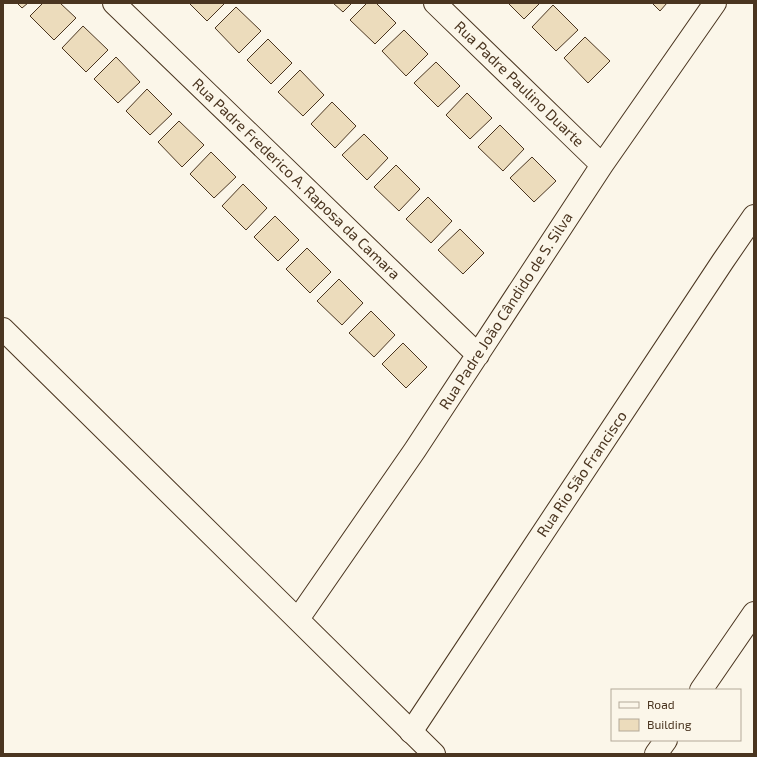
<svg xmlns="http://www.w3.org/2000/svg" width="757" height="757" font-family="'Exo 2',sans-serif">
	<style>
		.building { fill: #ecdcbc; stroke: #4a3520 }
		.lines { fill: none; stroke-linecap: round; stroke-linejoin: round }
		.minor-casing { stroke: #4a3520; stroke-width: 24 }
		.primary-casing { stroke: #4a3520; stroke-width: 24 }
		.minor { stroke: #fbf6e9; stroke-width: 22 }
		.primary { stroke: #fbf6e9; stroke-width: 22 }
		.labels { text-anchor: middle; stroke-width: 3; stroke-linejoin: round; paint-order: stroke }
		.street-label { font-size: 15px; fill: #4a3520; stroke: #fbf6e9 }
	</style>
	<rect width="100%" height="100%" fill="#fbf6e9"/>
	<!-- building -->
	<path class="building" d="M17,3H28L22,8Z
		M43,3H60L76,18L54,40L30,16Z
		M189,3H225L207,21Z
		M333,3H352L343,12Z
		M367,3H376L396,23L375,44L350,20Z
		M508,3H540L524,19Z
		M652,3H667L660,11Z
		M553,5L578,30L556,51L532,27Z
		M236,7L261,31L239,53L215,28Z
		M83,26L108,50L86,72L62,48Z
		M404,30L428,54L406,76L382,51Z
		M585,37L610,61L588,83L564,58Z
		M268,39L292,63L271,84L247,60Z
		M116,57L140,82L118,103L94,79Z
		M436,62L460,86L438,107L414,83Z
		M300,70L324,95L303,116L278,92Z
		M147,89L172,114L150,135L126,111Z
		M467,93L492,118L470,139L446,115Z
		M332,102L356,126L335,148L311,124Z
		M179,121L204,145L182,167L158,142Z
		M500,125L524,149L503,171L478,147Z
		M364,134L388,158L367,180L342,155Z
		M211,152L236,177L214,198L190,174Z
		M532,157L556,181L534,202L510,178Z
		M396,165L420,189L399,211L374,187Z
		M243,184L267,208L246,230L222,206Z
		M428,197L452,221L431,243L406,219Z
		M275,216L299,240L278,261L254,237Z
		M460,229L484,253L463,274L438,250Z
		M307,248L331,272L310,293L286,269Z
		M339,279L363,303L342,325L317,301Z
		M371,311L395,335L374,357L349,333Z
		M403,343L427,367L406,388L382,364Z"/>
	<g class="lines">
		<!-- minor casing -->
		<g class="minor-casing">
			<path id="minor" d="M114,3L478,355
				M435,3L602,165
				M298,619L415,450L602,165L715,3
				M701,690L754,613
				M411,732L723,261L754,216
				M656,754L666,740"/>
		</g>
		<!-- primary casing -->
		<g class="primary-casing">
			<path id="primary" d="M3,329L434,754"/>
		</g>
		<!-- minor -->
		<use href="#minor" class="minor"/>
		<!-- primary -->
		<use href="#primary" class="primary"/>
	</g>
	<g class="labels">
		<!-- street labels -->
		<g class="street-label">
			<text transform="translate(519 84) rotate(44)" y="5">Rua Padre Paulino Duarte</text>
			<text transform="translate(296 179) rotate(44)" y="5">Rua Padre Frederico A. Raposa da Camara</text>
			<text transform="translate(506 311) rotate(-57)" y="5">Rua Padre João Cândido de S. Silva</text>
			<text transform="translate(582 474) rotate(-56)" y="5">Rua Rio São Francisco</text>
		</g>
	</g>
	<!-- border -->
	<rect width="757" height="757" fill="none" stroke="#4a3520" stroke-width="8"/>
	<!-- legend -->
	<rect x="611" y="689" width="130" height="52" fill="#fbf6e9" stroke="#b4a999"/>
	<rect x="619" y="702" width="20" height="6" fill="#fbf6e9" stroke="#b4a999"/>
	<text x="647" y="709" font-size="12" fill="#4a3520">Road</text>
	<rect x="619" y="719" width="20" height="12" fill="#ecdcbc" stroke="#b4a999"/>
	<text x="647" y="729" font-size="12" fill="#4a3520">Building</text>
</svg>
